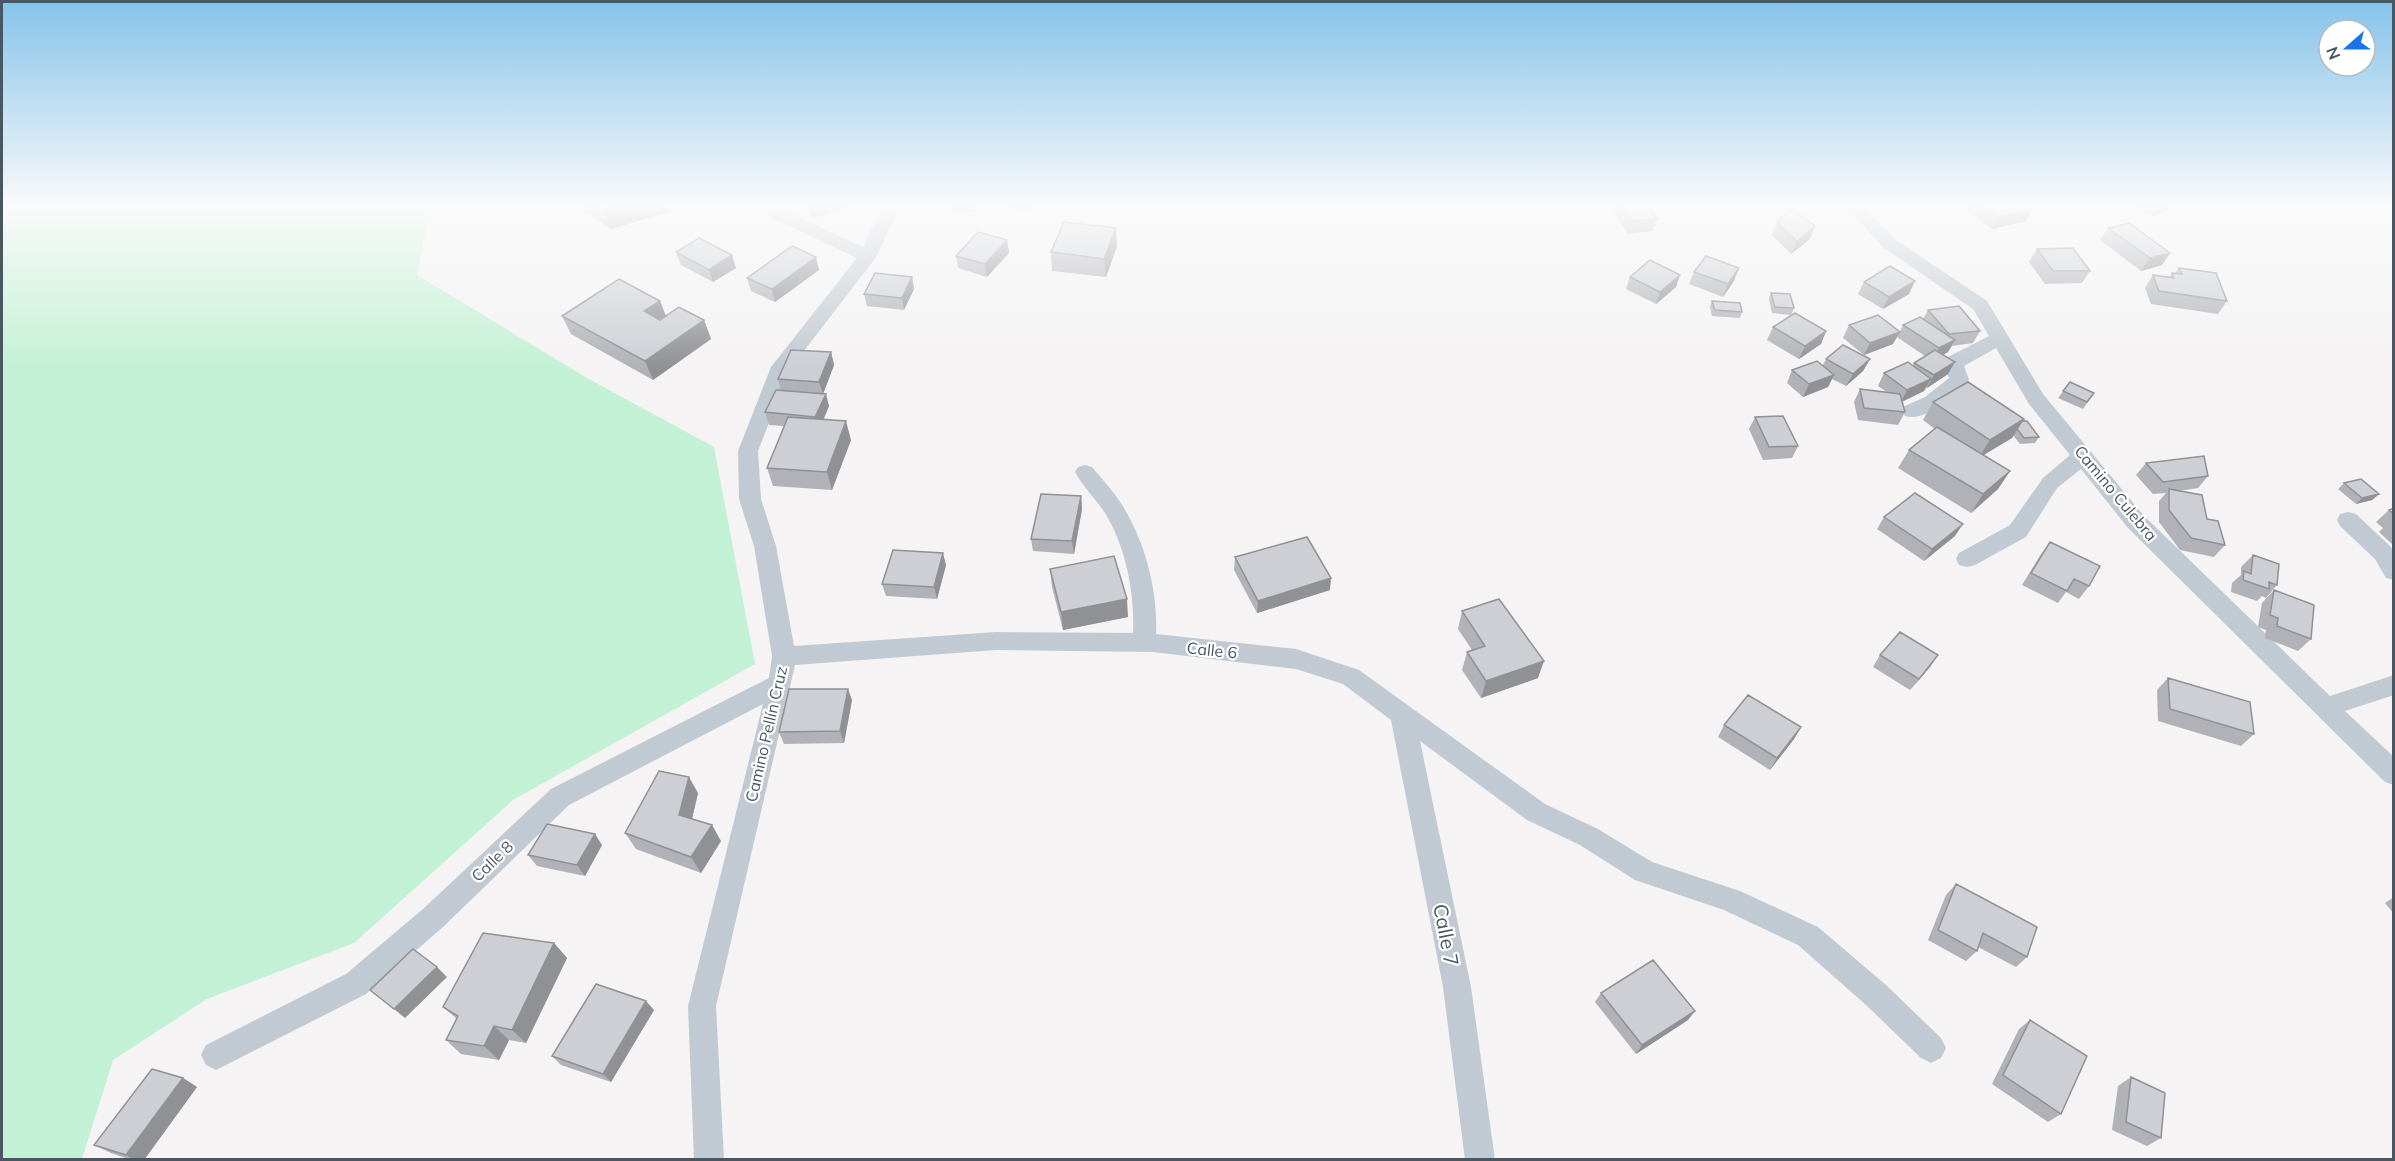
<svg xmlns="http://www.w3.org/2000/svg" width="2395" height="1161" font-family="Mulish,sans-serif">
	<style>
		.green { fill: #c3f1d5 }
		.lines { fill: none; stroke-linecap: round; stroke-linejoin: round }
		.street { fill: #c1cad2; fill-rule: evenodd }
		.wall { fill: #b0b2b7 }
		.shaded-wall { fill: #909195 }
		.building { fill: #cdcfd5; stroke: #909195; stroke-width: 1.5 }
		.labels { text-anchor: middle; stroke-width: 4.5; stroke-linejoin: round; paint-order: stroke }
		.street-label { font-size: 16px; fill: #4a5661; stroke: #fff }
		.near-street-label { font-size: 20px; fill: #4a5661; stroke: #fff }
	</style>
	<rect width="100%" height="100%" fill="#f5f3f3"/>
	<!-- green -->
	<path class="green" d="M2,205H431L417,275L587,378L714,447L755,664L513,800L354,943L207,999L113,1060L82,1159H2Z"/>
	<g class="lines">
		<!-- street -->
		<path class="street" d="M761,205H779L784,210L863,247L883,205H900L877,256L790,369L758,451L761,499L776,546L794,646L996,632L1133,633C1135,594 1126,547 1105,513C1096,499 1083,487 1075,472L1078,467L1085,465L1092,467C1103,480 1115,493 1124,508C1146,545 1158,592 1156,634L1296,649L1359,670L1545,804L1598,829L1652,862L1740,891L1818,927L1886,985L1941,1038L1946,1048L1941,1058L1931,1063L1921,1058L1866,1005L1798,945L1724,910L1635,880L1580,845L1527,820L1420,741L1471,987L1495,1160H1465L1443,987L1391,720L1343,684L1296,669L1153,652L996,650L795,665L716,1006L724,1160H694L688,1006L763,704L569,805L443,927L366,994L226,1065L216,1070L206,1065L201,1055L206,1045L346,974L423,909L551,789L769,678L772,656L754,546L739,499L738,451L771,367L857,258L772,218Z
			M1844,205H1862L1896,240L1987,301L2043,394L2144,516L2330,696L2394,675V695L2345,711L2394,757V785L2385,782L2128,528L2081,469L2057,488L2026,537L1975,565L1967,567L1959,565L1956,559L1959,553L2010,525L2043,478L2070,455L2029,404L1996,348L1964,366L1969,380C1958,397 1925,422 1905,416L1902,411L1905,406L1925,397L1949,378L1943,363L1946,358L1989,336L1973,309L1884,248Z
			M2348,512L2356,514L2391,547L2394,552V580L2386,578L2375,559L2340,526L2337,520L2340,514Z"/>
	</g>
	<!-- wall -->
	<path class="wall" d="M580,206H669L671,211L611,229L582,210Z
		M805,206H849L850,207L813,218Z
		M948,206H979L978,212L950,213Z
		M1001,206H1035L1034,211L1002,210Z
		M1616,206H1648L1657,219L1653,231L1628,234L1614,213Z
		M1767,206H1781L1774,210Z
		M1963,206H2028L2033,209L2026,221L1992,229Z
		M2132,206H2175L2153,217Z
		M1777,222L1815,226L1810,239L1791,254L1772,235Z
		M2108,228L2170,253L2162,265L2141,271L2100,240Z
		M1007,240L1009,253L987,277L958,268L956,256Z
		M1117,246L1106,277L1052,271L1051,252Z
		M2037,249L2090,271L2082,283L2045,284L2029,262Z
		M676,252L732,255L736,268L713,282L681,265Z
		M2179,268L2227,301L2218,314L2151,304L2145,288L2153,275L2169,277L2172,273H2175Z
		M819,270L775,302L751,291L747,278Z
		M1694,272L1734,281L1723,297L1689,284Z
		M912,277L914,289L904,310L867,306L864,294Z
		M1630,277L1676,287L1656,304L1626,289Z
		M1864,282L1909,294L1883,309L1858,294Z
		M1771,293L1794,308L1791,315L1772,313L1769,299Z
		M660,301L666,316L704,320L711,339L653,380L571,334L562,316Z
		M1712,301L1742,312L1740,318L1712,316L1710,307Z
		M1928,310L1980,331L1973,343L1952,346L1948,352L1943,355L1948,374L1927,388L1926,387L1924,391L1902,402L1905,412L1898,425L1858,420L1854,402L1860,389L1887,392L1878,386L1884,373L1913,366L1914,363L1925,356L1897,337L1903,325L1923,319Z
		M1849,325L1893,344L1864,355L1843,338Z
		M1773,327L1826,331L1821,344L1799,359L1767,340Z
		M831,352L834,365L823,394L829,406L823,420L851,440L832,490L773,486L767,468L784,426L769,425L765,412L781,390L778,379Z
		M1826,359H1870L1863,371L1846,386L1832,379L1828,387L1803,397L1787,383L1792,370L1823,365Z
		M2070,382L2094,393L2083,409L2058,398Z
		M1933,402L2022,421L2039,437L2035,443L2020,444L2013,435L2012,438L1984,455L2010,471L1998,489L1971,513L1898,468L1909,450L1935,429L1923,420Z
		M1755,417L1798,446L1792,458L1763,460L1749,429Z
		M2146,463L2208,476L2198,488L2179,491L2207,519L2225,545L2214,557L2180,550L2159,522V501L2166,493L2153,494L2136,475Z
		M2344,483L2379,494L2372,500L2356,504L2338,489Z
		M1081,496L1082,509L1074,554L1033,551L1031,539Z
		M2394,508V544H2392L2379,532L2383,528L2376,522L2389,510Z
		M1884,517L1955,536L1924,561L1877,529Z
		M2050,542L2089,586L2079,599L2066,592L2058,603L2022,585L2041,554Z
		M2253,555L2277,585L2266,598L2262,596L2257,601L2231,592L2232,583L2241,575V567Z
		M1235,557L1330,590L1257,613L1234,570Z
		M946,565L937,599L886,596L882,584Z
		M1050,569L1128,617L1063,630L1052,587Z
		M2274,590L2311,639L2298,651L2265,638L2266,630L2258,627L2262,603Z
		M1462,611L1538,678L1481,698L1462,670L1467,652L1472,650L1458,629Z
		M1880,655L1930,667L1910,690L1873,667Z
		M2168,678L2254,734L2241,746L2158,721L2157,690Z
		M852,700L844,743L784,744L779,732Z
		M1724,725L1801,727L1794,739L1770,770L1718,737Z
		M698,793L692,819L721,841L701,873L636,849L625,833Z
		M602,845L585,876L537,866L528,855Z
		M1956,884L2027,957L2016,967L1978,947L1977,951L1966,961L1928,940L1946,895Z
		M2394,897V914L2385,903Z
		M554,943L567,958L526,1043L509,1040L499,1060L461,1054L446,1040L457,1019L443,1007Z
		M1601,993L1688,1020L1636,1054L1595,1002Z
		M654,1010L611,1082L561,1065L552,1056Z
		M2030,1020L2061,1114L2048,1122L1992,1084L2019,1029Z
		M2131,1077L2161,1138L2147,1146L2112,1130L2118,1086Z
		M183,1078L197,1087L144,1160H131L111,1153L94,1145Z"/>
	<!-- shaded-wall -->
	<path class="shaded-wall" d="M620,206H669L671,211L611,229L604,210Z
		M810,206H849L850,207L813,218Z
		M2160,206H2175L2153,217Z
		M2033,209L2026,221L1992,229L1998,217Z
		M1815,226L1810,239L1791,254L1797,242Z
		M1116,228L1117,246L1106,277L1104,259Z
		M1007,240L1009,253L987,277L985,264Z
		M2170,253L2162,265L2141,271L2150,258Z
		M732,255L736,268L713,282L709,270Z
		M816,257L819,270L775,302L772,289Z
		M1739,268L1734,281L1723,297L1728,284Z
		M1680,275L1676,287L1656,304L1660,292Z
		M912,277L914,289L904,310L902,298Z
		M1915,281L1909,294L1883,309L1889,297Z
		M660,301L667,319L651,330L644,311Z
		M704,320L711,339L653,380L645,361Z
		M1826,331L1821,344L1799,359L1805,346Z
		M1900,332L1893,344L1864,355L1870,343Z
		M1955,340L1948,352L1932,361L1939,348Z
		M831,352L834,365L823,394L819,382Z
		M1870,359L1863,371L1846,386L1853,374Z
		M1955,362L1948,374L1927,388L1934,375Z
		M1834,375L1828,387L1803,397L1809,384Z
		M1931,379L1924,391L1901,402L1907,390Z
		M826,394L829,406L819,430L815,417Z
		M2024,419L2012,438L1978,458L1990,440Z
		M846,421L851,440L832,490L827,472Z
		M2010,471L1998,489L1971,513L1983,494Z
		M2379,494L2372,500L2356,504L2362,498Z
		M1081,496L1082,509L1074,554L1072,541Z
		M1963,524L1955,536L1924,561L1932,549Z
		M943,553L946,565L937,599L934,587Z
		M1331,578L1330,590L1257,613L1258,601Z
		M1127,599L1128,617L1063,630L1061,612Z
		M1938,655L1930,667L1910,690L1919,679Z
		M1544,661L1538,678L1481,698L1486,681Z
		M848,689L852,700L844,743L840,731Z
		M1801,727L1794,739L1770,770L1777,758Z
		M689,777L698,793L689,831L679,815Z
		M712,825L721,841L701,873L691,857Z
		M595,834L602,845L585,876L577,865Z
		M554,943L567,958L526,1043L512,1030Z
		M437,967L447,977L405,1018L394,1009Z
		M646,1001L654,1010L611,1082L603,1074Z
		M1695,1011L1688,1020L1636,1054L1642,1045Z
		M494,1026L509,1040L499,1060L484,1046Z
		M183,1078L197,1087L144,1160H135L126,1155Z"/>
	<!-- building -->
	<path class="building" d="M596,206H620L604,210Z
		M1621,206H1648L1657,219L1631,221Z
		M1985,206H2028L2033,209L1998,217Z
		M1792,209L1815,226L1797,242L1777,222Z
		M1064,222L1116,228L1104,259L1051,252Z
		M2129,223L2170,253L2150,258L2108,228Z
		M978,232L1007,240L985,264L956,256Z
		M699,238L732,255L709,270L676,252Z
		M792,246L816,257L772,289L747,278Z
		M2073,248L2090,271H2053L2037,249Z
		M1706,256L1739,268L1728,284L1694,272Z
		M1650,260L1680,275L1660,292L1630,277Z
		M1890,266L1915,281L1889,297L1864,282Z
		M2179,268L2216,273L2227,301L2159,291L2153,275L2174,278L2172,273L2182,274Z
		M875,273L912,277L902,298L864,294Z
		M619,279L660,301L644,311L660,320L679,307L704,320L645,361L562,316Z
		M1771,293L1790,294L1794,308L1775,307Z
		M1712,301L1740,303L1742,312L1715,310Z
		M1959,306L1980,331L1949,334L1928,310Z
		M1795,313L1826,331L1805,346L1773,327Z
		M1878,315L1900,332L1870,343L1849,325Z
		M1920,317L1955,340L1939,348L1903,325Z
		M1843,345L1870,359L1853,374L1826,359Z
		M791,350L831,352L819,382L778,379Z
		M1935,350L1955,362L1934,375L1914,363Z
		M1817,361L1834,375L1809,384L1792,370Z
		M1908,362L1931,379L1907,390L1884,373Z
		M1968,382L2024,419L1990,440L1933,402Z
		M2070,382L2094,393L2087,402L2063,391Z
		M1860,389L1900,394L1905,412L1864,408Z
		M776,390L826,394L815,417L765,412Z
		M1783,416L1798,446L1769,447L1755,417Z
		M788,417L846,421L827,472L767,468Z
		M2022,421H2027L2039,437L2024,438L2017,429Z
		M1937,427L2010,471L1983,494L1909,450Z
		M2204,456L2208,476L2163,482L2146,463Z
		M2361,479L2379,494L2362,498L2344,483Z
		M2169,489L2202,495L2207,519L2218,521L2225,545L2191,538L2169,510Z
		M1915,493L1963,524L1932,549L1884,517Z
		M1041,494L1081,496L1072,541L1031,539Z
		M2394,508V514L2389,510Z
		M1307,537L1331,578L1258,601L1235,557Z
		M2050,542L2100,566L2089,586L2074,579L2067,591L2031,573Z
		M893,550L943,553L934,587L882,584Z
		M2253,555L2279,564L2277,585L2269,582V589L2243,580L2244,571L2251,574Z
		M1114,556L1127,599L1061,612L1050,569Z
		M2274,590L2314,605L2311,639L2277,626L2278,618L2270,615Z
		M1499,599L1544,661L1486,681L1467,652L1485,646L1462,611Z
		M1900,632L1938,655L1919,679L1880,655Z
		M2168,678L2250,702L2254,734L2170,709Z
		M789,689H848L840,731L779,732Z
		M1748,695L1801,727L1777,758L1724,725Z
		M659,771L689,777L679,815L712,825L691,857L625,833Z
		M547,824L595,834L577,865L528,855Z
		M1956,884L2037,927L2027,957L1983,933L1977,951L1938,930Z
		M483,933L554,943L512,1030L494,1026L484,1046L446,1040L458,1016L443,1007Z
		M413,949L437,967L394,1009L370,990Z
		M1653,960L1695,1011L1642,1045L1601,993Z
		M596,984L646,1001L603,1074L552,1056Z
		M2030,1020L2087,1056L2061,1114L2003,1075Z
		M152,1069L183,1078L126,1155L94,1145Z
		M2131,1077L2165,1093L2161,1138L2126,1122Z"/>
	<!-- sky -->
	<linearGradient id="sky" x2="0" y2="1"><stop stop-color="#85c3ea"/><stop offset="0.56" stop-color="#fafafa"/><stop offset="1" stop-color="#fafafa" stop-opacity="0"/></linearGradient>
	<rect width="2395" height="368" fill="url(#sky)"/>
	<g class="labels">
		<!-- street labels -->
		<g class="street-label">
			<text transform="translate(2116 493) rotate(50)" y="6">Camino Culebra</text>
			<text transform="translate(1212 650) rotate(6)" y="6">Calle 6</text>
			<text transform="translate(766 734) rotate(-77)" y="6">Camino Pellín Cruz</text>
			<text transform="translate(492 861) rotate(-44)" y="6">Calle 8</text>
		</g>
		<!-- near-street labels -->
		<g class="near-street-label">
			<text transform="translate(1446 935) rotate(79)" y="7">Calle 7</text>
		</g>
	</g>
	<!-- border -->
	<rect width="2395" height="1161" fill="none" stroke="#4a5661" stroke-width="6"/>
	<!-- north arrow -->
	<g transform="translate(2347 48) rotate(249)"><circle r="28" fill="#ffffff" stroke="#b7bbc0" stroke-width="1.5"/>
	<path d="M0-4.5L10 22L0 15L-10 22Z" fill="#1a73e8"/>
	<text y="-9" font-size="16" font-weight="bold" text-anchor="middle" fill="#4a5661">N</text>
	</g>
</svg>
